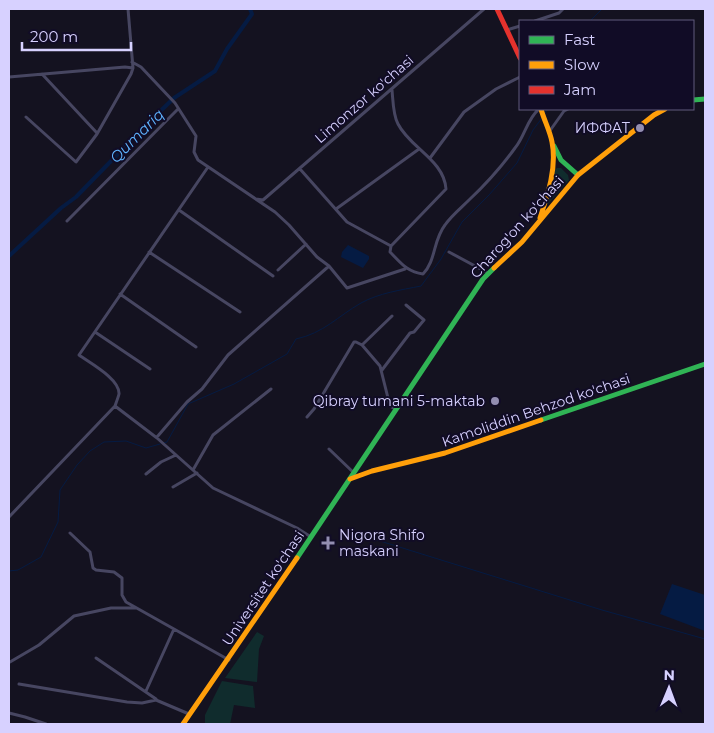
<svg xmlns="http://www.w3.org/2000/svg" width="714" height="733" font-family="Montserrat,sans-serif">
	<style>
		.green { fill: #102c2d }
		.water { fill: #051b43 }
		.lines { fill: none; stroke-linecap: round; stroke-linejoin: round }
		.stream { stroke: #051b43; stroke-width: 1 }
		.canal { stroke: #051b43; stroke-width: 4 }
		.street { stroke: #474661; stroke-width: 3 }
		.fast { stroke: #30b455; stroke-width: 5 }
		.slow { stroke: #ff9f0a; stroke-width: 5 }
		.jam { stroke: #e5322d; stroke-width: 5 }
		.poi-dot { fill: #938eb1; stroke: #110c26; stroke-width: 2 }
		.labels { text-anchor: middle; stroke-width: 4; stroke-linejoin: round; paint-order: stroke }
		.street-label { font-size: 14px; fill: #d7d1ff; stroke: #110c26 }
		.poi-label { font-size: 14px; fill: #d7d1ff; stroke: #110c26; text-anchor: end }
		.water-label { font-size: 15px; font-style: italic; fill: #5fb4ff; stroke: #110c26 }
	</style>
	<rect width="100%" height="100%" fill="#141220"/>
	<!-- green -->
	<path class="green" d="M557,168H561L568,175L569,180L547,205L555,170Z
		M257,632L264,636L259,649L257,682L225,678Z
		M222,681L253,686L255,708L234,705L230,724H205V715Z"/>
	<!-- water -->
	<path class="water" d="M348,245L369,256V259L363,268L341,257L342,252Z
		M672,584L705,595V631L660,614Z"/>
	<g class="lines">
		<!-- stream -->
		<path class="stream" d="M590,21L602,9
			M544,114L548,109
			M164,443L167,442L188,404L234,384L287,354L296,339C324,333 338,316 361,303C379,293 401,290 421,286L441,259L462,222L489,195L517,163L533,130L542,118
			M346,533L364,536L602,610L705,639
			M9,571L18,570L41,557L58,522L60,490L77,465L90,451L104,442L126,441L146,448L160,444"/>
		<!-- canal -->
		<path class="canal" d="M9,256L61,208L76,197L148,123L174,98L215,71L227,49L252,14L250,9"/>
		<!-- street -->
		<path class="street" d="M535,21L559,13L563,9
			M507,30L520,26
			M132,62L141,67L175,103L196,136L194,152L198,160L275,212L289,225L317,257L329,266L347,288L405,269
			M42,74L97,133
			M9,77L125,67L133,68
			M26,117L76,162L97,134L131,74L133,68L128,9
			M549,132L564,111L568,109
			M430,158L464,112L496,89L520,77
			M300,169L347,222L391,246
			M256,199L263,200L484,9
			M336,209L419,149
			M179,210L273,276
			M67,221L178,109
			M391,246L390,252C401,263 407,272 423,274C436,261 433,240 445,225C451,216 461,208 469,200C485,185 502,166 515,148C525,136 527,119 539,109
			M391,246L446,189C444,160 410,148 398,124C393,115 393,100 392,90
			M149,252L240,312
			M449,252L488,273
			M278,270L306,244
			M120,294L196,347
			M95,332L150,369
			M362,345L392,316
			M382,370L410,333L414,332L424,320L406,305
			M115,406L157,438L213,488L297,528L311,537
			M307,417L314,409L354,342H356L362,345L380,366L390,406L395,409
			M157,437L187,402L202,389L228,355L329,266
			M329,449L354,473
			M193,470L213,435L271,389
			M146,474L161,462L176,455
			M173,487L197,473
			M9,517L115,406C116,403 118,398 119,394C120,379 90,363 79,355L208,167
			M70,533L90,552L93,568L96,570L114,572L122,578V595L126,602L229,660
			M96,658L156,699
			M10,662L39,645L74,616L111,608H136
			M19,684L127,702L142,703L156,700L189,714
			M146,691L174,629
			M9,713L25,717L46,724"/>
		<!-- fast -->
		<path class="fast" d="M693,100L705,99
			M554,146L561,160L578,175
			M541,420L705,364
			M297,558L483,279L494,268"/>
		<!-- slow -->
		<path class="slow" d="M540,218C548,194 557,167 552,142C550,131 544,120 541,109
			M494,268L522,242L578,175L654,115L665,109
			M350,479L372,471L445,453L541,420
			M183,724L297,558"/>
		<!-- jam -->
		<path class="jam" d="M497,9L520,58"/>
	</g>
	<!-- markers -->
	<g class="poi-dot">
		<circle cx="640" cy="128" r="5"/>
		<circle cx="495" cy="401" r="5"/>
		<path d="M325.5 535.5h5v5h5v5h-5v5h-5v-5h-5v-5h5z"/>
	</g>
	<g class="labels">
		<!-- street labels -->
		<g class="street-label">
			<text transform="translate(364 99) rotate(-41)" y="5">Limonzor ko'chasi</text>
			<text transform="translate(517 227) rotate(-48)" y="5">Charog'on ko'chasi</text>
			<text transform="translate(536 410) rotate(-19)" y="5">Kamoliddin Behzod ko'chasi</text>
			<text transform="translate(263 588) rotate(-56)" y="5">Universitet ko'chasi</text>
		</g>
		<!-- poi labels -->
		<g class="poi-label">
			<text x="630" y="133">ИФФАТ</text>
			<text x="485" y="406">Qibray tumani 5-maktab</text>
			<text x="339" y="540" text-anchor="start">Nigora Shifo<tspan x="339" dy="16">maskani</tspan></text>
		</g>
		<!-- water labels -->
		<g class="water-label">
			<text transform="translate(137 136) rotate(-45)" y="5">Qumariq</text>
		</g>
	</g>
	<!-- border -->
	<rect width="714" height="733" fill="none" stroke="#d7d1ff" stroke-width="20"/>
	<!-- legend -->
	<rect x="519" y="20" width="175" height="90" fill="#110c26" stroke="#605b7d"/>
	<rect x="529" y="36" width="25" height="8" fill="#30b455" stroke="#605b7d"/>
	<text x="564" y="45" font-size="15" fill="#d7d1ff">Fast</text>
	<rect x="529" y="61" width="25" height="8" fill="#ff9f0a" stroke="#605b7d"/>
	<text x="564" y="70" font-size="15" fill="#d7d1ff">Slow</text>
	<rect x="529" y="86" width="25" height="8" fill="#e5322d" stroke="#605b7d"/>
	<text x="564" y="95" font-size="15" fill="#d7d1ff">Jam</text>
	<!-- north arrow -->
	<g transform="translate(669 688) rotate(1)" stroke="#110c26" stroke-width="4" paint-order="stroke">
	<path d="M0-4L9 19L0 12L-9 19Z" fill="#d7d1ff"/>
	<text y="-8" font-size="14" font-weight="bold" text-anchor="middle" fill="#d7d1ff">N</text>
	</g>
	<!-- scale -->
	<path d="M22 42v8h109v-8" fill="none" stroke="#d7d1ff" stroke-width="2.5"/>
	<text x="30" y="42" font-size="15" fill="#d7d1ff" stroke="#110c26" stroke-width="4" paint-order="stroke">200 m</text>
</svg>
